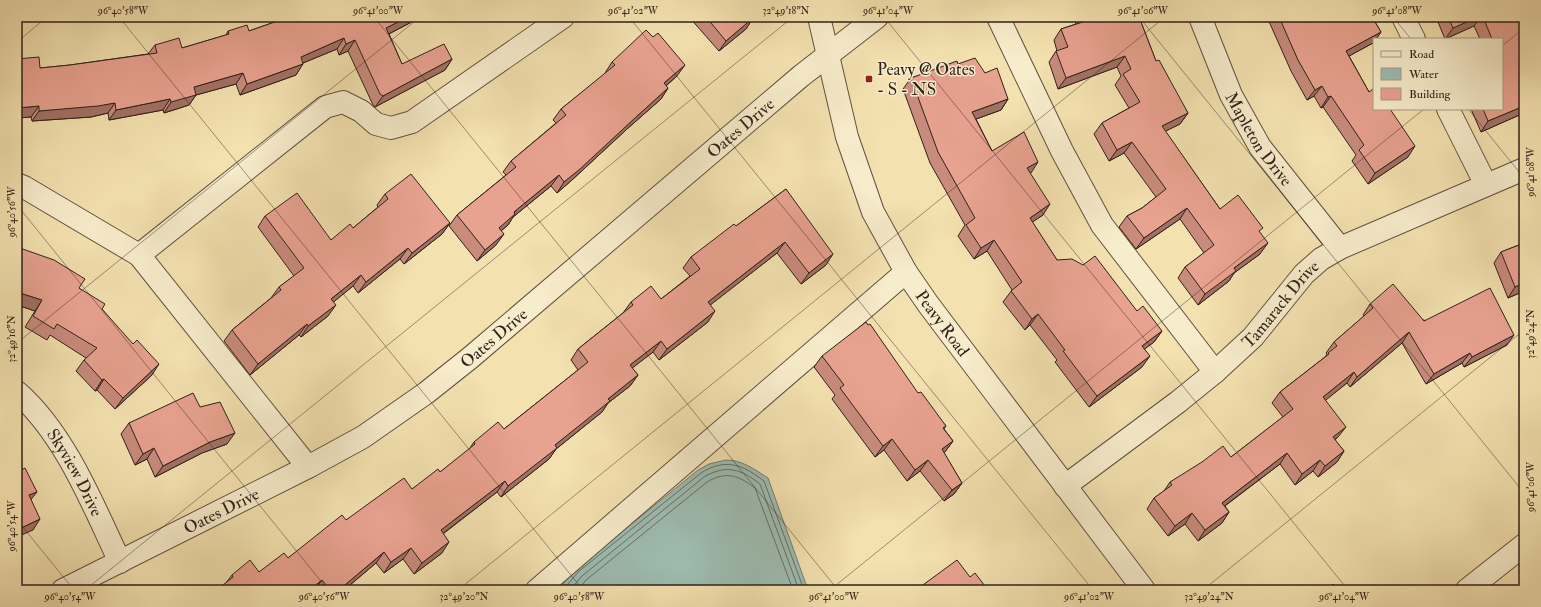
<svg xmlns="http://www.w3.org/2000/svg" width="1541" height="607" font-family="'IM FELL Double Pica',serif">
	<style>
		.water { fill: #9dbcb1; stroke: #717e75 }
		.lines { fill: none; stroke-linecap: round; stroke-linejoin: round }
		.shore { stroke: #666e66; stroke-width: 1 }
		.minor-casing { stroke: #61513f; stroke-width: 24 }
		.minor { stroke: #f7eccb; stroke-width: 22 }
		.wall { fill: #c88b7c; stroke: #30211a }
		.shaded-wall { fill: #a27165; stroke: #30211a }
		.building { fill: #e8a290; stroke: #30211a }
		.ticks { fill: none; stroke: #30211a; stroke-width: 1; stroke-opacity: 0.45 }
		.poi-dot { fill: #8f2418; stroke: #f7eccb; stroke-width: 1.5 }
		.labels { text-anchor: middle; stroke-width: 3; stroke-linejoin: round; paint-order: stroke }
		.poi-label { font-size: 17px; fill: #30211a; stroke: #f7eccb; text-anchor: start }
		.street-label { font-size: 17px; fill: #30211a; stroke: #f7eccb }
		.neatline { fill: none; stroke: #30211a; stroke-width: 1.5 }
		.ticks-label { font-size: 10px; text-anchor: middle; fill: #30211a }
	</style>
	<rect width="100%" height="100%" fill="#f3e1af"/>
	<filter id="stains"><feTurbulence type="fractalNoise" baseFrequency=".005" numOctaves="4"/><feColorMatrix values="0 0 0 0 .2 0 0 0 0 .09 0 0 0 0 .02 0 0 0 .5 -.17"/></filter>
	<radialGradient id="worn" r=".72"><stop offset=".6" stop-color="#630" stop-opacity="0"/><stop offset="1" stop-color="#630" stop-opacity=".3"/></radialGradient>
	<!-- water -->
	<path class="water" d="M726,460C742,460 754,469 768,478L808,590H558L575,570L698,470L709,464Z"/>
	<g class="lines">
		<!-- shore -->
		<path class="shore" d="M563,590L578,572L701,473C725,458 742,464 764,481L804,590
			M570,590L582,576L704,477C726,464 741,469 760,484L799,590
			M578,590L586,580L707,482C726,471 738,475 755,488L793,590"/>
		<!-- minor casing -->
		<g class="minor-casing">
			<g id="minor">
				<path id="s1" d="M819,17L847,137L873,212L906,272L928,304L1144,590"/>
				<path d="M998,17L1062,151L1102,225L1215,372"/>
				<path id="s2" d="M1200,17L1231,95L1260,147L1340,248"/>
				<path d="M1403,17L1414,39"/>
				<path d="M1448,109L1486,185"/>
				<path d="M17,184L24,187L139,255L325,107L343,102L361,111L376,124L391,128L412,122L563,17"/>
				<path d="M139,255L308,467"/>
				<path id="s3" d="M17,392C65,434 93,505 120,562"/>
				<path id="s4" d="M1065,486L1178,402L1215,372L1253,337L1304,274L1321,259L1340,248L1524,169"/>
				<path id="s5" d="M63,590L308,467L363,437L426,393L470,358L801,76L877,17"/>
				<path d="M537,590L906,272"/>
				<path d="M1467,590L1524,545"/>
			</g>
		</g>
		<!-- minor -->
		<use href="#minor" class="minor"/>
	</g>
	<!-- wall -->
	<path class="wall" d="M289,17H421L389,34L402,64L452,59L445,70L375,107L373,105L348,51L339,55L337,49L303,63L296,75L240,95L236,84L196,95L189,105L164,113L163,110L109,120L108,113L91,117L32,121L31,117L17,118V59L40,68L70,65L148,54L155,45L182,48L226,35L228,31H249Z
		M689,17H753V18L746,29L719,51Z
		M1073,17H1139L1156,61L1188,113L1180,124L1165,131L1220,209L1260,233V254L1234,273L1229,281L1198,305L1178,278L1185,267L1204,253L1180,219L1136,249L1119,227L1127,216L1142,208L1156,197L1124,153L1109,161L1094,134L1102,123L1129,108L1115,85L1121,76L1117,67L1058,89L1049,62L1056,51H1057L1054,40L1061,29L1076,24Z
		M1267,17H1372L1381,32L1376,39H1374L1373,43L1349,56L1369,92L1408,157L1368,184L1352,161L1356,155L1323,107L1321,108L1314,96L1307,100L1291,71Z
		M1436,17H1524V113L1481,132L1471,109H1502V39H1480L1474,26L1445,39Z
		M612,62L677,76L666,86L668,88L661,99L627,129L572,180L557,193L551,186L513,217L508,225L501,231L496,245L477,261L449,226L457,215L506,175L503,172L511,161L556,123L553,120L561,109L605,74V73Z
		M958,64L985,73L1008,99L1001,110L976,119L992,151L1031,173L1030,174L1043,215L1032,222L1057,260L1137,311L1162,331L1154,342L1144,349L1142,367L1089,407L1055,362L1057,360L1030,325L1025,330L1003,302L1012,290L987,251L974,259L958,236L965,225L930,163L903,89L911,78Z
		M786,189L826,265L801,284L777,253L710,305L708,322L659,360L653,352L632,368L638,375L630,386L608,403L602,412L556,449L549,459L501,497L497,492L443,534L442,553L414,574L403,559L384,573L376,563L344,590H217L226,583L232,575L259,572L288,558L346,520L412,489L440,472L468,451L474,442L504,429L578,370L571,360L578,349L623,313L631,302L661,299L690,276L683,268L691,257L736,226Z
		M385,194L450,223L442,234L404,264L400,259L358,293L353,286L333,302L328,316L301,337L299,335L250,375L224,341L232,330L271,298L279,287L294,276L258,227L265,216L331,240L353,228L378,207L377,205Z
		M1524,243V291L1508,298L1494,263L1501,252Z
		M17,247L79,288L102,309L152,375L115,409L97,390L95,391L76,371L84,360L86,358L50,335L47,340L25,327L35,311L17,305Z
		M1370,304L1507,345L1464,367L1462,363L1426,384L1402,343L1350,387L1347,383L1325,400L1338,437L1335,440L1344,451L1337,462L1318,477L1313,471L1295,485L1280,464L1225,506L1229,512L1222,523L1198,541L1185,524L1168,536L1147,509L1154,498L1164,491L1170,482L1231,457L1283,417L1272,403L1280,392L1325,357L1327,354L1326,353L1334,342L1364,316L1363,315Z
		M822,356L918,393L946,426L944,429L953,441L944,453L962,483L954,494L944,501L920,471L907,481L884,450L875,457L832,399L835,395L814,367Z
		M200,407L227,444L202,453L155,477L147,459L135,465L121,434L129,423Z"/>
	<!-- shaded-wall -->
	<path class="shaded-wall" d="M408,17H421L379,39L386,28Z
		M1478,17H1481L1474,26L1445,39L1453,28Z
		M753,18L746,29L719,51L726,41Z
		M1381,32L1376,39H1374V42L1373,43L1338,62L1346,51Z
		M344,38L337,49L293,67L301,57Z
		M355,40L348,51L339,55L346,44Z
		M1125,56L1117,67L1058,89L1066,78Z
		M452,59L445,70L375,107L383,96Z
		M303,64L296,75L240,95L247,84Z
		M685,65L677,76L656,94L664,83Z
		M243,73L236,84L196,95L189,105L164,113L171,102L194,87Z
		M1322,86L1314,96L1307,100L1315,90Z
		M668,88L661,99L627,129L572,180L557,193L564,182L635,118Z
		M1331,96L1323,107L1321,108L1328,97Z
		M170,99L163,110L109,120L116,110Z
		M1008,99L1001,110L965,123L972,112Z
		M115,103L108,113L91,117L32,121L39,111Z
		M39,106L31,117L17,118V109L18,108Z
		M1524,106V113L1481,132L1488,121Z
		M1188,113L1180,124L1154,137L1162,126Z
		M1132,142L1124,153L1109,161L1117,150Z
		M1415,146L1408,157L1368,184L1375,173Z
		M1038,162L1031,173L1019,179L1027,168Z
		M559,175L551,186L513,217L508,225L491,239L499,228L514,212Z
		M1050,204L1043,215L1022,229L1030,218Z
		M1187,208L1180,219L1136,249L1144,238Z
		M450,223L442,234L404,264L412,253Z
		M504,234L496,245L477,261L485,250Z
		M994,240L987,251L974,259L981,248Z
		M785,242L777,253L700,313L708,302Z
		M1268,243L1260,254L1234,273L1229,281L1198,305L1205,294L1234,268Z
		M408,248L400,259L358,293L366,282Z
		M833,254L826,265L801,284L809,273Z
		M361,275L353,286L324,310L331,299Z
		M1524,283V291L1508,298L1515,287Z
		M17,292L42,300L35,311L17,305Z
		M336,305L328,316L301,337L308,326Z
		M715,311L708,322L659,360L667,349Z
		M1038,314L1030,325L1025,330L1032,319Z
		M307,324L299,335L250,375L258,364Z
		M1162,331L1154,342L1134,357L1142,346Z
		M1409,332L1402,343L1350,387L1357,377Z
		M1514,335L1507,345L1464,367L1472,357Z
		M661,341L653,352L622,376L630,365Z
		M1470,353L1462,363L1426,384L1434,374Z
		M1150,356L1142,367L1089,407L1097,396Z
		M159,364L152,375L115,409L123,398Z
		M1354,372L1347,383L1316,408L1323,397Z
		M638,375L630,386L608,403L602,412L556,449L549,459L501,497L508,486L608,399Z
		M104,379L97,390L95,391L102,380Z
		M1346,427L1338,437L1325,447L1333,437Z
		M235,433L227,444L202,453L155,477L163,466L210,442Z
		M892,439L884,450L875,457L883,446Z
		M953,441L945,452L934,460L942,449Z
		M154,448L147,459L135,465L143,454Z
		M1344,451L1337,462L1318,477L1325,466Z
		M1287,453L1280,464L1215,513L1222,503Z
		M928,460L920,471L907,481L915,470Z
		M1320,460L1313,471L1295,485L1302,474Z
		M505,481L497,492L433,541L441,530Z
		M962,483L954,494L944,501L952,490Z
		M37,492L29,502V495Z
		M1229,512L1222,523L1198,541L1205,530Z
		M1192,513L1185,524L1168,536L1175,526Z
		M40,519L33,530L17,537V530Z
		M449,542L442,553L414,574L422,563Z
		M411,548L403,559L384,573L391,562Z
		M384,552L376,563L344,590H339Z
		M322,580L315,590H309Z"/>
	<!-- building -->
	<path class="building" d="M289,17H408L386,28L402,64L444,44L452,59L383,96L380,94L355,40L346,44L344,38L301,57L303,64L247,84L243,73L194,87L196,95L171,102L170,99L116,110L115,103L98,106L39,111V106L18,108L17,97V59L39,57L40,68L70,65L157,53L155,45L179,38L182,48L229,34L228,31L247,25L249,31Z
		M706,17H753V18L726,41Z
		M1085,17H1139L1156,61L1159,60L1188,113L1162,126L1220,209L1238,195L1263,228L1259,231L1268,243L1234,268L1236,271L1205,294L1185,267L1214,245L1187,208L1144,238L1127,216L1142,208L1166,189L1132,142L1117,150L1102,123L1140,102L1123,74L1131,69L1125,56L1066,78L1056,51L1068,47L1061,29L1086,21Z
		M1279,17H1372L1381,32L1346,51L1369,92L1374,88V109H1390L1415,146L1375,173L1359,150L1364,145L1331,96L1328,97L1322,86L1315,90L1298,60Z
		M1448,17H1478L1453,28Z
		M1483,17H1524V106L1488,121L1483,109H1502V39H1492Z
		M646,30L653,37L658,33L685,65L664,83L668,88L635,118L580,169L564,182L559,175L514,212L515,214L499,228L504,234L485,250L457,215L516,167L511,161L566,115L561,109L615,65L612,62Z
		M975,58L985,73L997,68L1008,99L972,112L992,151L1024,132L1038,162L1027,168L1050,204L1030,218L1057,260L1072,259L1083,265L1095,256L1137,311L1143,306L1162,331L1142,346L1150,356L1097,396L1063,351L1065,350L1038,314L1032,319L1011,291L1022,282L994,240L981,248L966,225L975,218L938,152L911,78L957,61L958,64Z
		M411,174L450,223L412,253L408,248L366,282L361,275L331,299L336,305L308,326L307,324L258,364L232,330L281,290L279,287L304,268L265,216L297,193L331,240L350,224L353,228L388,199L385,194Z
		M786,189L833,254L809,273L785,242L708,302L715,311L667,349L661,341L630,365L638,375L608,399L610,401L555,445L557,448L508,486L505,481L441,530L449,542L422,563L411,548L391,562L384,552L339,590H330L322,580L309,590H217L233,577L232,575L250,560L259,572L284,553L288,558L342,515L346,520L404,478L412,489L438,469L440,472L475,444L474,442L498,422L504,429L588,362L578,349L633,305L631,302L651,286L661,299L700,269L691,257L734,224L736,226Z
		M1524,243V283L1515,287L1501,252Z
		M17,247L54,260L85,279L79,288L105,304L102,309L133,344L137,340L159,364L123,398L104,379L102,380L84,360L97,348L57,324L54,329L33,316L42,300L17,292Z
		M1393,284L1424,321L1490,288L1514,335L1472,357L1470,353L1434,374L1409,332L1357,377L1354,372L1323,397L1346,427L1333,437L1344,451L1325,466L1320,460L1302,474L1287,453L1222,503L1229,512L1205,530L1192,513L1175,526L1154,498L1172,485L1170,482L1202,462L1223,446L1231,457L1293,409L1280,392L1329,354L1328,353L1337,346L1334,342L1373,308L1370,304Z
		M866,322L868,325L870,324L918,393L921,392L946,426L943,428L953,441L942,449L962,483L952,490L928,460L915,470L892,439L883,446L840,388L844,385L822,356Z
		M193,393L200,407L220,402L235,433L210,442L163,466L154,448L143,454L129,423Z
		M25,468L37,492L29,495L40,519L17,530V472Z
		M957,560L970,577L975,573L988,590H916Z
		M1333,584L1338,590H1326Z"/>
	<!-- ticks -->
	<path class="ticks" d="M119,17L583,590M374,17L838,590M629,17L1093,590M884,17L1348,590M1139,17L1524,493M1393,17L1411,39M17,42L47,17M1502,46L1524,28M1468,109L1524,178M17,205L328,590M17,343L420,17M17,520L74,590M85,590L793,17M458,590L1165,17M830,590L1424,109M1203,590L1524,330"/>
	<!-- markers -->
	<rect class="poi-dot" x="865" y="75" width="8" height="8" rx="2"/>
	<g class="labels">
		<!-- poi labels -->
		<g class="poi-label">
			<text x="877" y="75">Peavy @ Oates<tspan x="877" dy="20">- S - NS</tspan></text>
		</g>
		<!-- street labels -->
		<g class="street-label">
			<text dy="6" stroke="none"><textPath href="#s5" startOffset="825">Oates Drive</textPath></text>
			<text dy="6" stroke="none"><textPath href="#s2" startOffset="136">Mapleton Drive</textPath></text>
			<text dy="6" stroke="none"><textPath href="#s4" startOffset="283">Tamarack Drive</textPath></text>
			<text dy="6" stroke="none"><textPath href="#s1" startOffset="334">Peavy Road</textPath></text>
			<text dy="6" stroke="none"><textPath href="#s5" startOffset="501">Oates Drive</textPath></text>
			<text dy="6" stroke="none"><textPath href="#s3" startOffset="100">Skyview Drive</textPath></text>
			<text dy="6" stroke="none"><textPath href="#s5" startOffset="177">Oates Drive</textPath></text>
		</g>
	</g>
	<!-- margin -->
	<rect width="1541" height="607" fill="none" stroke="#f3e1af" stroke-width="44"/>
	<!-- legend -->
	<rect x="1373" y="38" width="130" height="72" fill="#f7eccb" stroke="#a79b84"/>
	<rect x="1381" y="51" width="20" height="6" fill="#f7eccb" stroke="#a79b84"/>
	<text x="1409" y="58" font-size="12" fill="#30211a">Road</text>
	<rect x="1381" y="68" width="20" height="12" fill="#9dbcb1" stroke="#a79b84"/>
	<text x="1409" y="78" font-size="12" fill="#30211a">Water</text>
	<rect x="1381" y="88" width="20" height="12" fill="#e8a290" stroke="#a79b84"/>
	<text x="1409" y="98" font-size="12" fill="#30211a">Building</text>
	<rect x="22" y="22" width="1497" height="563" class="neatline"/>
	<g class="ticks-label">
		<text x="123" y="14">96°40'58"W</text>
		<text x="378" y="14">96°41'00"W</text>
		<text x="633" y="14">96°41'02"W</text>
		<text x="786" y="14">32°49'18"N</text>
		<text x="888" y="14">96°41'04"W</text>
		<text x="1143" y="14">96°41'06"W</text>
		<text x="1397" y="14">96°41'08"W</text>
		<text transform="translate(1530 172) rotate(-90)" y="4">96°41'08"W</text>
		<text transform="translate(11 212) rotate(-90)" y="4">96°40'56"W</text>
		<text transform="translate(1530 334) rotate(-90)" y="4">32°49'24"N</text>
		<text transform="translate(11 339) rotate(-90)" y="4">32°49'16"N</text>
		<text transform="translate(1530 487) rotate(-90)" y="4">96°41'06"W</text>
		<text transform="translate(11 526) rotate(-90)" y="4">96°40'54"W</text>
		<text x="70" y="600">96°40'54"W</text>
		<text x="324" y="600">96°40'56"W</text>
		<text x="464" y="600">32°49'20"N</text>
		<text x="579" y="600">96°40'58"W</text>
		<text x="834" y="600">96°41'00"W</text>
		<text x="1089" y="600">96°41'02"W</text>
		<text x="1209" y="600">32°49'24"N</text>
		<text x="1344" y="600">96°41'04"W</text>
	</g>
	<rect width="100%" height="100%" filter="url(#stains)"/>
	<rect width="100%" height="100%" fill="url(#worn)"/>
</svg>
